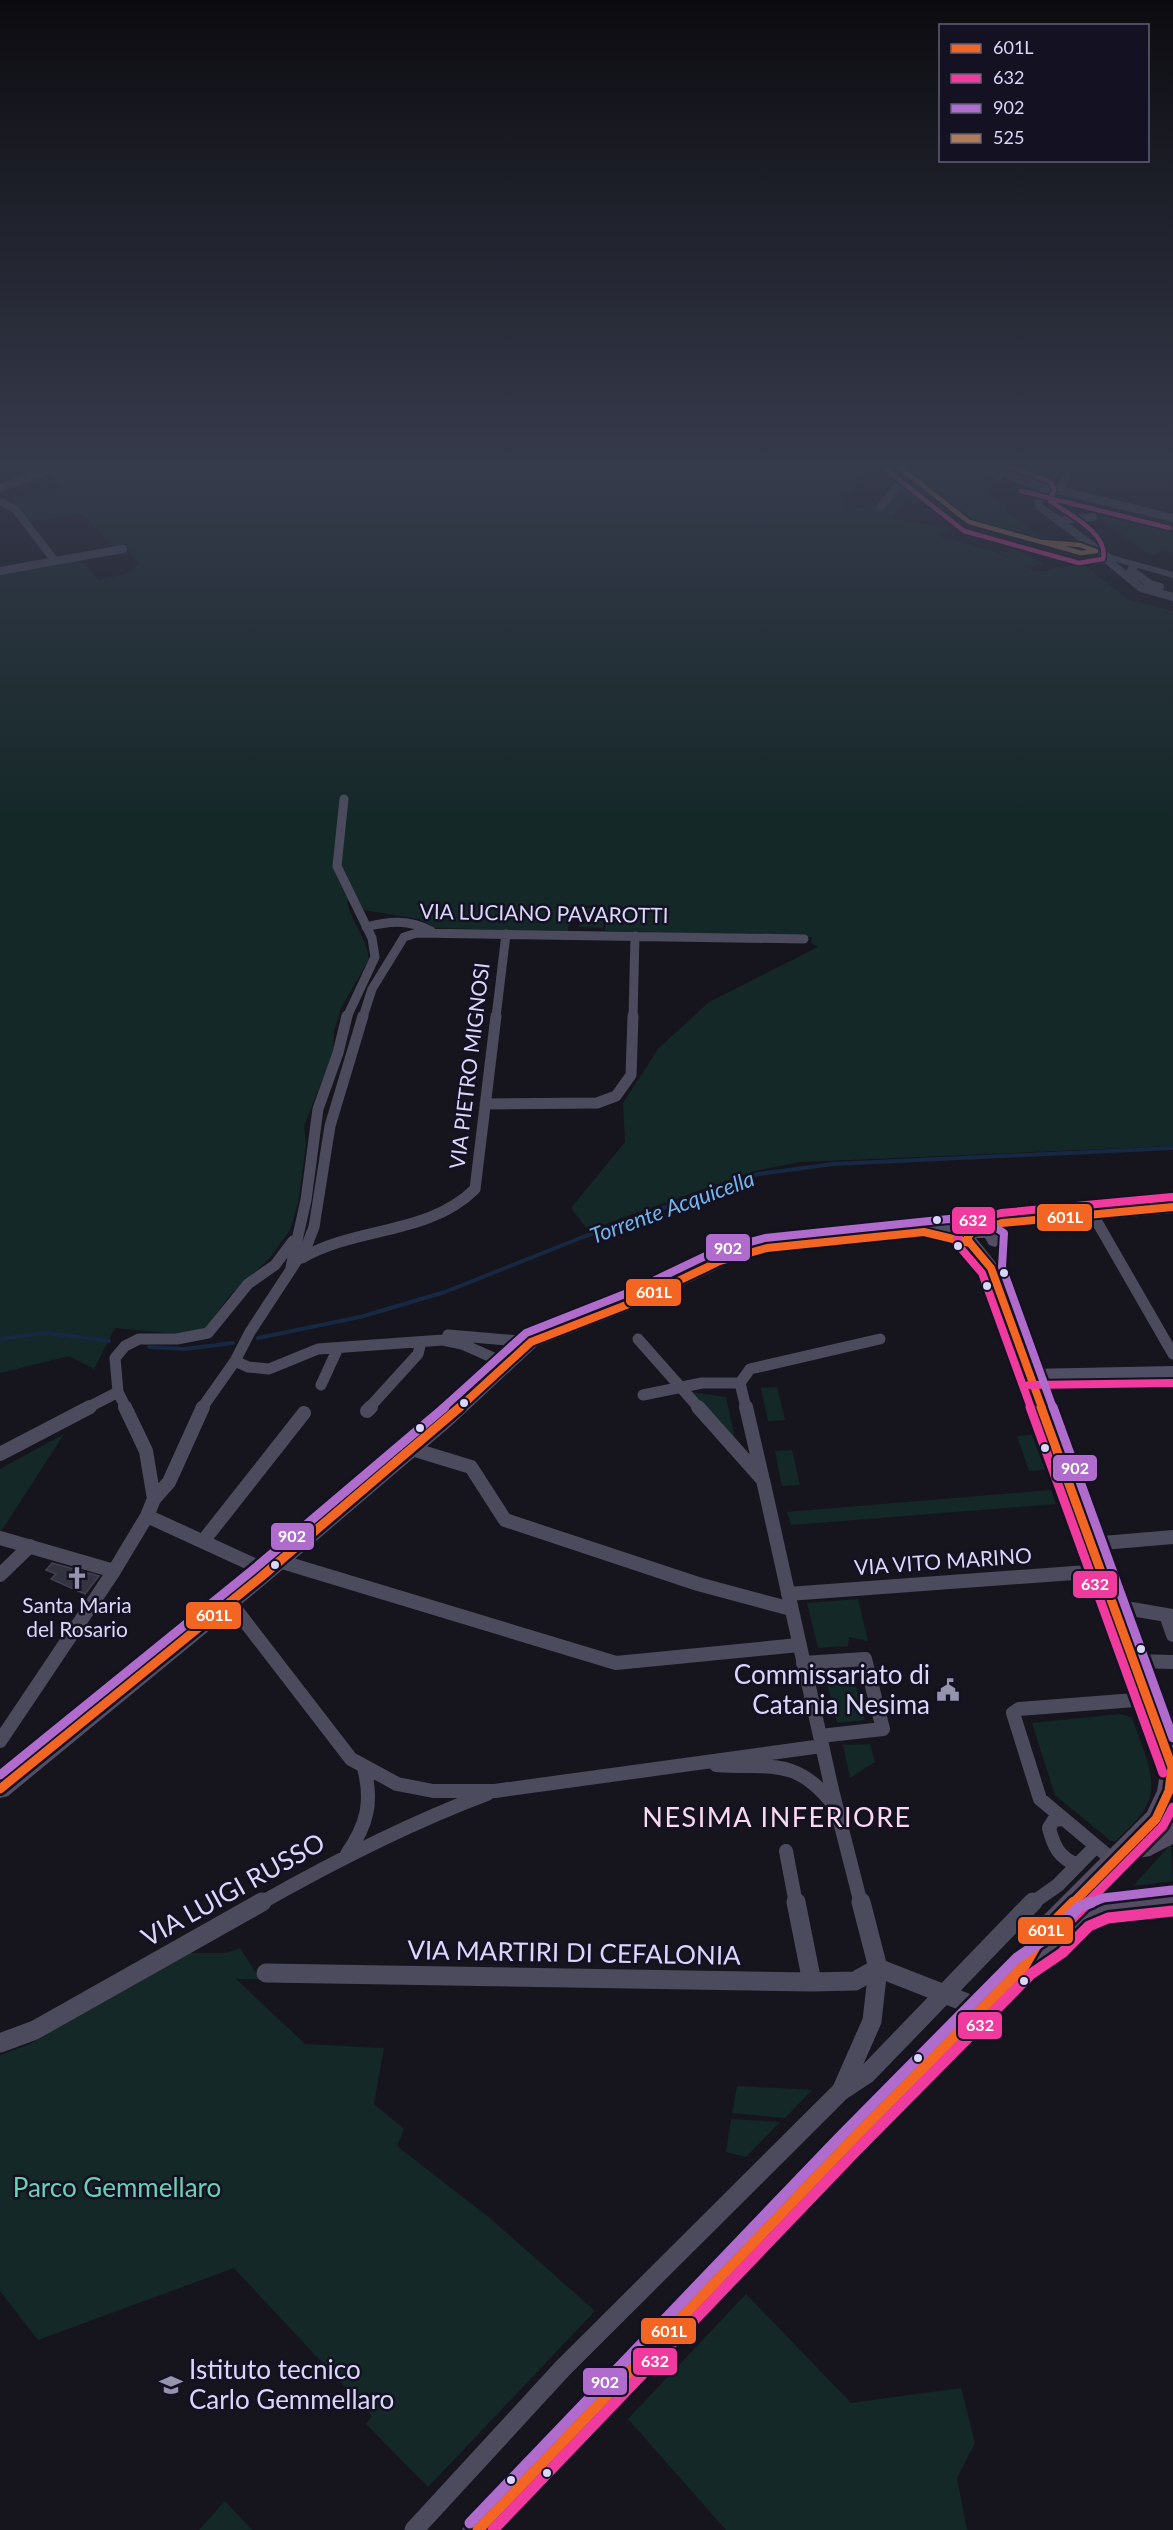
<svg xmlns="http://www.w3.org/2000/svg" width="1173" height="2530" font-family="Lato,sans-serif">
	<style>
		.green { fill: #152828 }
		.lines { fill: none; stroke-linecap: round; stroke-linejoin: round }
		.stream { stroke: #162842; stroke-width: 4 }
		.building { fill: #343340; stroke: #434051; stroke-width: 1.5 }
		.minor-far4 { stroke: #4c4b5d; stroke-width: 8 }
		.minor-far3 { stroke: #4c4b5d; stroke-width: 9 }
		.minor-far2 { stroke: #4c4b5d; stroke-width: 11 }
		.minor-far1 { stroke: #4c4b5d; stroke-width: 14 }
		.minor { stroke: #4c4b5d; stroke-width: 19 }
		.tertiary { fill: #4c4b5d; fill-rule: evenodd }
		.secondary { fill: #4f4e64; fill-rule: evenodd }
		.primary { fill: #534c62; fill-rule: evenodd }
		.bus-1-far2-casing { stroke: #131122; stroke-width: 12 }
		.bus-1-far1-casing { stroke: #131122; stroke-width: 14 }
		.bus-1-casing { stroke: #131122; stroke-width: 16 }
		.bus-2-far3-casing { stroke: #131122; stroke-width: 8 }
		.bus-2-far2-casing { stroke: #131122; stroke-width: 12 }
		.bus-2-far1-casing { stroke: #131122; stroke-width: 14 }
		.bus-2-casing { stroke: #131122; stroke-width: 16 }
		.bus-3-far2-casing { stroke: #131122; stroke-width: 12 }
		.bus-3-far1-casing { stroke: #131122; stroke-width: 14 }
		.bus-3-casing { stroke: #131122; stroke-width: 16 }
		.bus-4-casing { stroke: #131122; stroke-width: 8 }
		.bus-1-far2 { stroke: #f26522; stroke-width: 8 }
		.bus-1-far1 { stroke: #f26522; stroke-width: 9 }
		.bus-1 { stroke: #f26522; stroke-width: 11 }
		.bus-2-far3 { stroke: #f13a9d; stroke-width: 4.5 }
		.bus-2-far2 { stroke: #f13a9d; stroke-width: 8 }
		.bus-2-far1 { stroke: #f13a9d; stroke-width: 9 }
		.bus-2 { stroke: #f13a9d; stroke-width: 11 }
		.bus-3-far2 { stroke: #b06ccc; stroke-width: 8 }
		.bus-3-far1 { stroke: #b06ccc; stroke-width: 9 }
		.bus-3 { stroke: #b06ccc; stroke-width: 11 }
		.bus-4 { stroke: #b07c57; stroke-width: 4.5 }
		.bus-dot { fill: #dad7fa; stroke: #131122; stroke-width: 2 }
		.labels { text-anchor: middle; stroke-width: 5; stroke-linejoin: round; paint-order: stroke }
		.street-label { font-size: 21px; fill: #dad7fa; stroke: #131122 }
		.poi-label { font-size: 21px; fill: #dad7fa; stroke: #131122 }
		.water-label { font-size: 22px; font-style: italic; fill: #72b6ec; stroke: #131122 }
		.near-poi-label { font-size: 26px; fill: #dad7fa; stroke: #131122; text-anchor: end }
		.near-street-label { font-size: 26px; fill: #dad7fa; stroke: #131122 }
		.near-park-label { font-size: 26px; fill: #6cd0b6; stroke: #131122 }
		.near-neighbourhood-label { font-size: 27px; letter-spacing: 1.5px; fill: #fad9ee; stroke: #131122 }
		.line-badge { stroke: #131122; stroke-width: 2 }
		.badge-label { font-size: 16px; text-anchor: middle; font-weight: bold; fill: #fff }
	</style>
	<rect width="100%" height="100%" fill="#16151e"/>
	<!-- green -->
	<path class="green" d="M74,463H835L841,469L866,466L872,471L867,472L849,494L844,496L847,497L843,502L848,503L845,509L886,506L908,481L925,496L921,504L905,501L892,518L948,529L937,536L993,551L1024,566L1000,553L1015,549L1044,564L1029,568L1036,572L1083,564L1127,599L1173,611V1146L800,1162L754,1171L588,1230L571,1208L625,1142L623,1103L658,1049L709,1002L818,947L811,943L812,937L605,931L606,906L571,905L568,931L435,928L419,919L363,910L358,900L347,902C352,923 366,936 369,959L341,1008L334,1031L333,1053L304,1126L306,1144L298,1204L290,1230L282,1241L269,1259L230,1295L206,1327L193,1333L177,1334L115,1328L94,1369L69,1356L0,1373V572L79,558L99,580L125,574L139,564L126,547L115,549L82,514L29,522L12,498L62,490L48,472Z
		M915,463H945L951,468L950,476L986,472L1003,484L984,488L1009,508L1004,509L1039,536L1052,540L1048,541C1026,535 1002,531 981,523C964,517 914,481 915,463Z
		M1088,503L1173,523V553L1162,550L1155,555L1145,552L1098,518L1106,516Z
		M581,908H604L603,928L579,927Z
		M777,1387L785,1420L768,1421L761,1388Z
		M692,1392L726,1397L735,1438Z
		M64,1434L0,1533V1469Z
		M1032,1435L1045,1470L1029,1471L1017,1436Z
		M792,1450L800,1485L782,1486L775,1451Z
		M1051,1490L1056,1504L791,1525L787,1512Z
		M858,1599L868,1641L849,1637L848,1646L818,1648L807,1603Z
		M852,1672L865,1720L837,1723L825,1674Z
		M1121,1714L1132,1718C1140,1744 1160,1778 1147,1805C1141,1818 1126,1830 1116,1841H1111L1055,1795L1032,1723Z
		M870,1744L875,1762L850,1778L843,1745Z
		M1171,1844L1173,1881L1133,1886Z
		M240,1948L260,1979H236L305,2044L384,2048L374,2104L404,2129L397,2146L491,2219L595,2311L428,2487L366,2424L372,2416L234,2268L38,2340L0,2291V2055L30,2044L190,1953H226Z
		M737,2086L812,2090L785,2118L732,2113Z
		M731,2119L780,2122L746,2157L726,2152Z
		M746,2294L851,2403L961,2388L975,2443L957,2478L967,2530H726L628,2419Z
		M225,2501L252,2530H199Z"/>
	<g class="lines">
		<!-- stream -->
		<path class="stream" d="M258,1338L360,1317L445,1292L583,1237L758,1174L833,1164L1173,1148
			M0,1339L45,1333L109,1341
			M149,1347L185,1349L233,1343"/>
	</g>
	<!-- building -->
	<path class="building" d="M52,1563L99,1576L85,1594L51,1579L56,1574L46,1570Z"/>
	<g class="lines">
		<!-- minor-far4 -->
		<path class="minor-far4" d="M28,463L44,472
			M981,463L1000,476
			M994,463L1011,476L1029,483L1173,518
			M0,488L44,472
			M1060,490L1072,463
			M1044,491L1038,503L1040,507L1094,547
			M0,501L15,509L55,561L0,571
			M881,506L907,474
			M1058,521L1093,517
			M1106,559L1141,588L1173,597
			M55,561L123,549
			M1134,566L1131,570L1150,584L1160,587"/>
		<!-- minor-far3 -->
		<path class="minor-far3" d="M344,799L337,866L372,938L375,957L347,1017
			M366,927C389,921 409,919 431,931
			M363,1017L372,989L404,937L417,933L804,939
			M496,1017L506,934
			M633,1017L635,936"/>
		<!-- minor-far2 -->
		<path class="minor-far2" d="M485,1104L597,1103L616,1096L631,1075L633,1016
			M1093,1215L1173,1354
			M302,1258C357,1226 429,1235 475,1189L496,1016
			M291,1267L306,1200L318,1109L338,1053L347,1016
			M448,1335L531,1342
			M638,1339L699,1408
			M235,1361L248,1367L269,1369L318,1349L443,1340L462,1344L505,1363
			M321,1385L338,1348
			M643,1395L702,1383H740
			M87,1408L118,1392
			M126,1408L118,1392L115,1358L125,1346L139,1339H177L208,1333L248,1284L275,1265L293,1241
			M202,1408L235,1361L250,1332L307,1245L314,1227L330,1126L363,1016
			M369,1408L418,1354L421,1342
			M746,1408L740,1383L750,1369L880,1339"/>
		<!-- minor-far1 -->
		<path class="minor-far1" d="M125,1407L146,1451L154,1499
			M698,1407L763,1480L832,1790L861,1904
			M746,1407L762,1476
			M367,1411L371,1407
			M412,1449L471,1467L505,1520L698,1584L791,1609
			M0,1454L90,1407
			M147,1516L267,1571
			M0,1538L114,1571
			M204,1540L304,1413
			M1091,1544L1173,1537
			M279,1561L616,1663L799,1645
			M0,1575L30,1546
			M788,1594L1101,1571
			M230,1602L351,1759L397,1784L433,1791H495L822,1746
			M1114,1606L1173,1616
			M1166,1615L1173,1635
			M1134,1661L1173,1662
			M803,1663L865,1659L883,1729L820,1736
			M0,1741L114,1571L147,1516L154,1499L169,1482L203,1407
			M716,1765C770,1769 795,1756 833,1804
			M1063,1819L1054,1820L1049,1828C1054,1847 1059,1858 1078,1865
			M786,1851L796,1904
			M347,1854C367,1825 373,1802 364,1768
			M1114,1861L1040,1799L1013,1713L1019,1709L1148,1699
			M259,1904C333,1862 407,1824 487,1794
			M1031,1904L1058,1885L1096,1846"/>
		<!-- minor -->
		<path class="minor" d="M796,1902L812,1982
			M861,1902L878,1968L980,2008
			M266,1973L812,1982L855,1981L878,1968
			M0,2043L35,2030L262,1902
			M842,2089L872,2021L878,1968
			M414,2530L563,2368L841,2091L867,2074L1033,1902"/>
		<!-- tertiary -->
		<path class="tertiary" d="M890,463H899L972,520L1042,539L1099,547L1112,555L1173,572V578L1106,559L1097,553L1081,556L966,524Z"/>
		<!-- secondary -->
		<path class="secondary" d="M949,1224L977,1225L985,1230L977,1235L949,1234L767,1253L726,1265L640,1306L537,1346L451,1426L268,1582L8,1796L0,1798V1776L254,1572L439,1416L525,1338L628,1298L714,1257L767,1243Z
			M1173,1366V1378L1029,1381L1023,1379L1020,1375L1023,1371L1029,1369Z"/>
		<!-- primary -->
		<path class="primary" d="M1173,1201V1213L1004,1228L999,1230L1004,1241L995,1247L989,1245L985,1238H976L1000,1268L1173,1737V1808L1165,1824L1173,1822V1844L1150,1856L1133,1859L1089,1903L1105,1897L1173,1889V1911L1106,1919L1092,1925L1064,1953L1033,1974L856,2156L500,2530H462L467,2519L836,2136L1016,1957L1034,1925L1147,1812L1157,1791L1161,1767L983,1270L958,1239L965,1228L1002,1217Z"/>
		<!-- bus-1-far2 casing -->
		<g class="bus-1-far2-casing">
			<path id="bus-1-far2" d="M970,1243L967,1239L971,1232L1002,1223L1173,1207
				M459,1408L531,1342L634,1302L720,1261L767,1248L924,1232L970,1243L991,1268L1042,1408"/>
		</g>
		<!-- bus-1-far1 casing -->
		<g class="bus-1-far1-casing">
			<path id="bus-1-far1" d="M1041,1407L1172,1767L1169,1791L1156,1819L1072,1904
				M0,1789L261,1577L460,1407"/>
		</g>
		<!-- bus-1 casing -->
		<g class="bus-1-casing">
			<path id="bus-1" d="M478,2530L846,2146L1024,1966L1043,1933L1074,1902"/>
		</g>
		<!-- bus-2-far3 casing -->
		<g class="bus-2-far3-casing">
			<path id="bus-2-far3" d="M888,471L964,531L1079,563L1103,559C1109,533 1068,514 1050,501L1054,490L1051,482L1001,463
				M1021,491L1170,528"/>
		</g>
		<!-- bus-2-far2 casing -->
		<g class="bus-2-far2-casing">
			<path id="bus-2-far2" d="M1029,1385L1173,1383
				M1031,1408L982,1273L958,1245L957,1239L965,1223L1001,1213L1172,1197"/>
		</g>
		<!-- bus-2-far1 casing -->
		<g class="bus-2-far1-casing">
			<path id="bus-2-far1" d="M1030,1407L1163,1773
				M1086,1904L1163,1826L1173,1807"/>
		</g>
		<!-- bus-2 casing -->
		<g class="bus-2-casing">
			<path id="bus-2" d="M1058,1932L1088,1902
				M493,2530L854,2153L1031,1974L1062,1953L1089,1926L1108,1918L1173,1911"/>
		</g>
		<!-- bus-3-far2 casing -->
		<g class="bus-3-far2-casing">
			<path id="bus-3-far2" d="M443,1408L526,1333L630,1292L716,1251L765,1238L949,1219L984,1220L1004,1233L1002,1267L1053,1408"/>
		</g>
		<!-- bus-3-far1 casing -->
		<g class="bus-3-far1-casing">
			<path id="bus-3-far1" d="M1053,1407L1173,1738
				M0,1775L254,1569L445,1407
				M1088,1904L1103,1898L1172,1890"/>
		</g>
		<!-- bus-3 casing -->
		<g class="bus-3-casing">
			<path id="bus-3" d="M470,2523L838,2139L1017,1958L1048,1937L1079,1907L1092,1902"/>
		</g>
		<!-- bus-4 casing -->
		<g class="bus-4-casing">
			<path id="bus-4" d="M894,463L969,522L1081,553L1096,551L1080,545L1042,542"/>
		</g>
		<!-- bus-1-far2 -->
		<use href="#bus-1-far2" class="bus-1-far2"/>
		<!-- bus-1-far1 -->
		<use href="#bus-1-far1" class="bus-1-far1"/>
		<!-- bus-1 -->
		<use href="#bus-1" class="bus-1"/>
		<!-- bus-2-far3 -->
		<use href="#bus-2-far3" class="bus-2-far3"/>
		<!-- bus-2-far2 -->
		<use href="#bus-2-far2" class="bus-2-far2"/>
		<!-- bus-2-far1 -->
		<use href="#bus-2-far1" class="bus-2-far1"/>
		<!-- bus-2 -->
		<use href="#bus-2" class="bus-2"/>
		<!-- bus-3-far2 -->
		<use href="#bus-3-far2" class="bus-3-far2"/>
		<!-- bus-3-far1 -->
		<use href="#bus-3-far1" class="bus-3-far1"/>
		<!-- bus-3 -->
		<use href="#bus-3" class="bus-3"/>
		<!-- bus-4 -->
		<use href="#bus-4" class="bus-4"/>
	</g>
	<!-- sky -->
	<linearGradient id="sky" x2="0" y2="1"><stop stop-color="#0c0c10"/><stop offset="0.57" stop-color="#363b4c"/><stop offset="1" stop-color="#363b4c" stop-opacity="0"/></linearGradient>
	<rect width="1173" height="817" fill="url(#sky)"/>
	<!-- icons -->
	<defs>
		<g id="church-bare" transform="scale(1.8)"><path d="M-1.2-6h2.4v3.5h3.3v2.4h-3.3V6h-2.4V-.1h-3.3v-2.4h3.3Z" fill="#9593ad" stroke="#131122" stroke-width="2.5" paint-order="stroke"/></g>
		<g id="civic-bare" transform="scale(1.8)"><path d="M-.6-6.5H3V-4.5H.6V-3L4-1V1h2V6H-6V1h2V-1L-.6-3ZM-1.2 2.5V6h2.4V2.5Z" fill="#9593ad" stroke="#131122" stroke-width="2.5" paint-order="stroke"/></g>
		<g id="school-bare" transform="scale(1.8)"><path d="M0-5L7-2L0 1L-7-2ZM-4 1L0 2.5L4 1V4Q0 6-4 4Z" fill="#9593ad" stroke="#131122" stroke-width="2.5" paint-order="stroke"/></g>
	</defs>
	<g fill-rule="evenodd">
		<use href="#church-bare" x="77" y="1578"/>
		<use href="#civic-bare" x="948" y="1690"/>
		<use href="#school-bare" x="171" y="2385"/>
	</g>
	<!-- markers -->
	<g class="bus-dot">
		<circle cx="937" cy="1220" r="5"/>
		<circle cx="958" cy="1246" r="5"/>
		<circle cx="1004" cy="1273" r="5"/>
		<circle cx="987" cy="1286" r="5"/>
		<circle cx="464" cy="1403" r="5"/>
		<circle cx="420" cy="1428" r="5"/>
		<circle cx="1045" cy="1448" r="5"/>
		<circle cx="275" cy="1565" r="5"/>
		<circle cx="1141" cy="1649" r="5"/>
		<circle cx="1024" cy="1981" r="5"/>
		<circle cx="918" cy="2058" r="5"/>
		<circle cx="547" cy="2473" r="5"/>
		<circle cx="511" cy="2480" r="5"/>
	</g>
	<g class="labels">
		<!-- street labels -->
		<g class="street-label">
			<text transform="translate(544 914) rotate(1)" y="7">VIA LUCIANO PAVAROTTI</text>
			<text transform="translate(470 1066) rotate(-83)" y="7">VIA PIETRO MIGNOSI</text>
			<text transform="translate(943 1562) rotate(-4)" y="7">VIA VITO MARINO</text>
		</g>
		<!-- poi labels -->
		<g class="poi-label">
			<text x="77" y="1613">Santa Maria<tspan x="77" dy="24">del Rosario</tspan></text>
		</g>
		<!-- water labels -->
		<g class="water-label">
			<text transform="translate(672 1207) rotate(-20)" y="8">Torrente Acquicella</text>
		</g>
		<!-- near-poi labels -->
		<g class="near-poi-label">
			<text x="930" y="1684">Commissariato di<tspan x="930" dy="30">Catania Nesima</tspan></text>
			<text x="189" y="2379" text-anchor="start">Istituto tecnico<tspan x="189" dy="30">Carlo Gemmellaro</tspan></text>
		</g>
		<!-- near-street labels -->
		<g class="near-street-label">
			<text transform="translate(233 1890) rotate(-29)" y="9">VIA LUIGI RUSSO</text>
			<text transform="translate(574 1953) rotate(1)" y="9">VIA MARTIRI DI CEFALONIA</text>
		</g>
		<!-- near-park labels -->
		<g class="near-park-label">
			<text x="117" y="2197">Parco Gemmellaro</text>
		</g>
		<!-- near-neighbourhood labels -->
		<g class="near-neighbourhood-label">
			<text x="777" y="1827">NESIMA INFERIORE</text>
		</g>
	</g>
	<g class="line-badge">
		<rect x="1036" y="1203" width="57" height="29" rx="6" fill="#f26522"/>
		<rect x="951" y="1206" width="45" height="29" rx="6" fill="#f13a9d"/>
		<rect x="705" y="1233" width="46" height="29" rx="6" fill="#b06ccc"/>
		<rect x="625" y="1278" width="57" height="29" rx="6" fill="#f26522"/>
		<rect x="1052" y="1454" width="46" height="28" rx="6" fill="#b06ccc"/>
		<rect x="270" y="1522" width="45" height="29" rx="6" fill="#b06ccc"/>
		<rect x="1072" y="1570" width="46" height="29" rx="6" fill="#f13a9d"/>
		<rect x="185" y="1601" width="57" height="29" rx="6" fill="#f26522"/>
		<rect x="1017" y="1916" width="57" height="29" rx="6" fill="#f26522"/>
		<rect x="957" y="2011" width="46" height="29" rx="6" fill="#f13a9d"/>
		<rect x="640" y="2317" width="57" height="28" rx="6" fill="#f26522"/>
		<rect x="632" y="2347" width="46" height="29" rx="6" fill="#f13a9d"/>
		<rect x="582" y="2367" width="46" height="29" rx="6" fill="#b06ccc"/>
	</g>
	<g class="badge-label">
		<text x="1065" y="1223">601L</text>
		<text x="973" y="1226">632</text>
		<text x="728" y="1254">902</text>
		<text x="654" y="1298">601L</text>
		<text x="1075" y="1474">902</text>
		<text x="292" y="1542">902</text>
		<text x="1095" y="1590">632</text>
		<text x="214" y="1621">601L</text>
		<text x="1046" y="1936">601L</text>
		<text x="980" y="2031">632</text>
		<text x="669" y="2337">601L</text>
		<text x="655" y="2367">632</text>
		<text x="605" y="2388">902</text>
	</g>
	<!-- legend -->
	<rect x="939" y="24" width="210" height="138" fill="#131122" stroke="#636078" stroke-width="1.5"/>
	<rect x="951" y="44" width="30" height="9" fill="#f26522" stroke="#636078" stroke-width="1.5"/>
	<text x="993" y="54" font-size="18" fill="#dad7fa">601L</text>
	<rect x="951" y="74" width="30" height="9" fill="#f13a9d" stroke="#636078" stroke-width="1.5"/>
	<text x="993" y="84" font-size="18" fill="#dad7fa">632</text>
	<rect x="951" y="104" width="30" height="9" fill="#b06ccc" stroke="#636078" stroke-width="1.5"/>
	<text x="993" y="114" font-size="18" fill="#dad7fa">902</text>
	<rect x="951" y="134" width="30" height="9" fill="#b07c57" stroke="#636078" stroke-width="1.5"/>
	<text x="993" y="144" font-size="18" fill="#dad7fa">525</text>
</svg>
